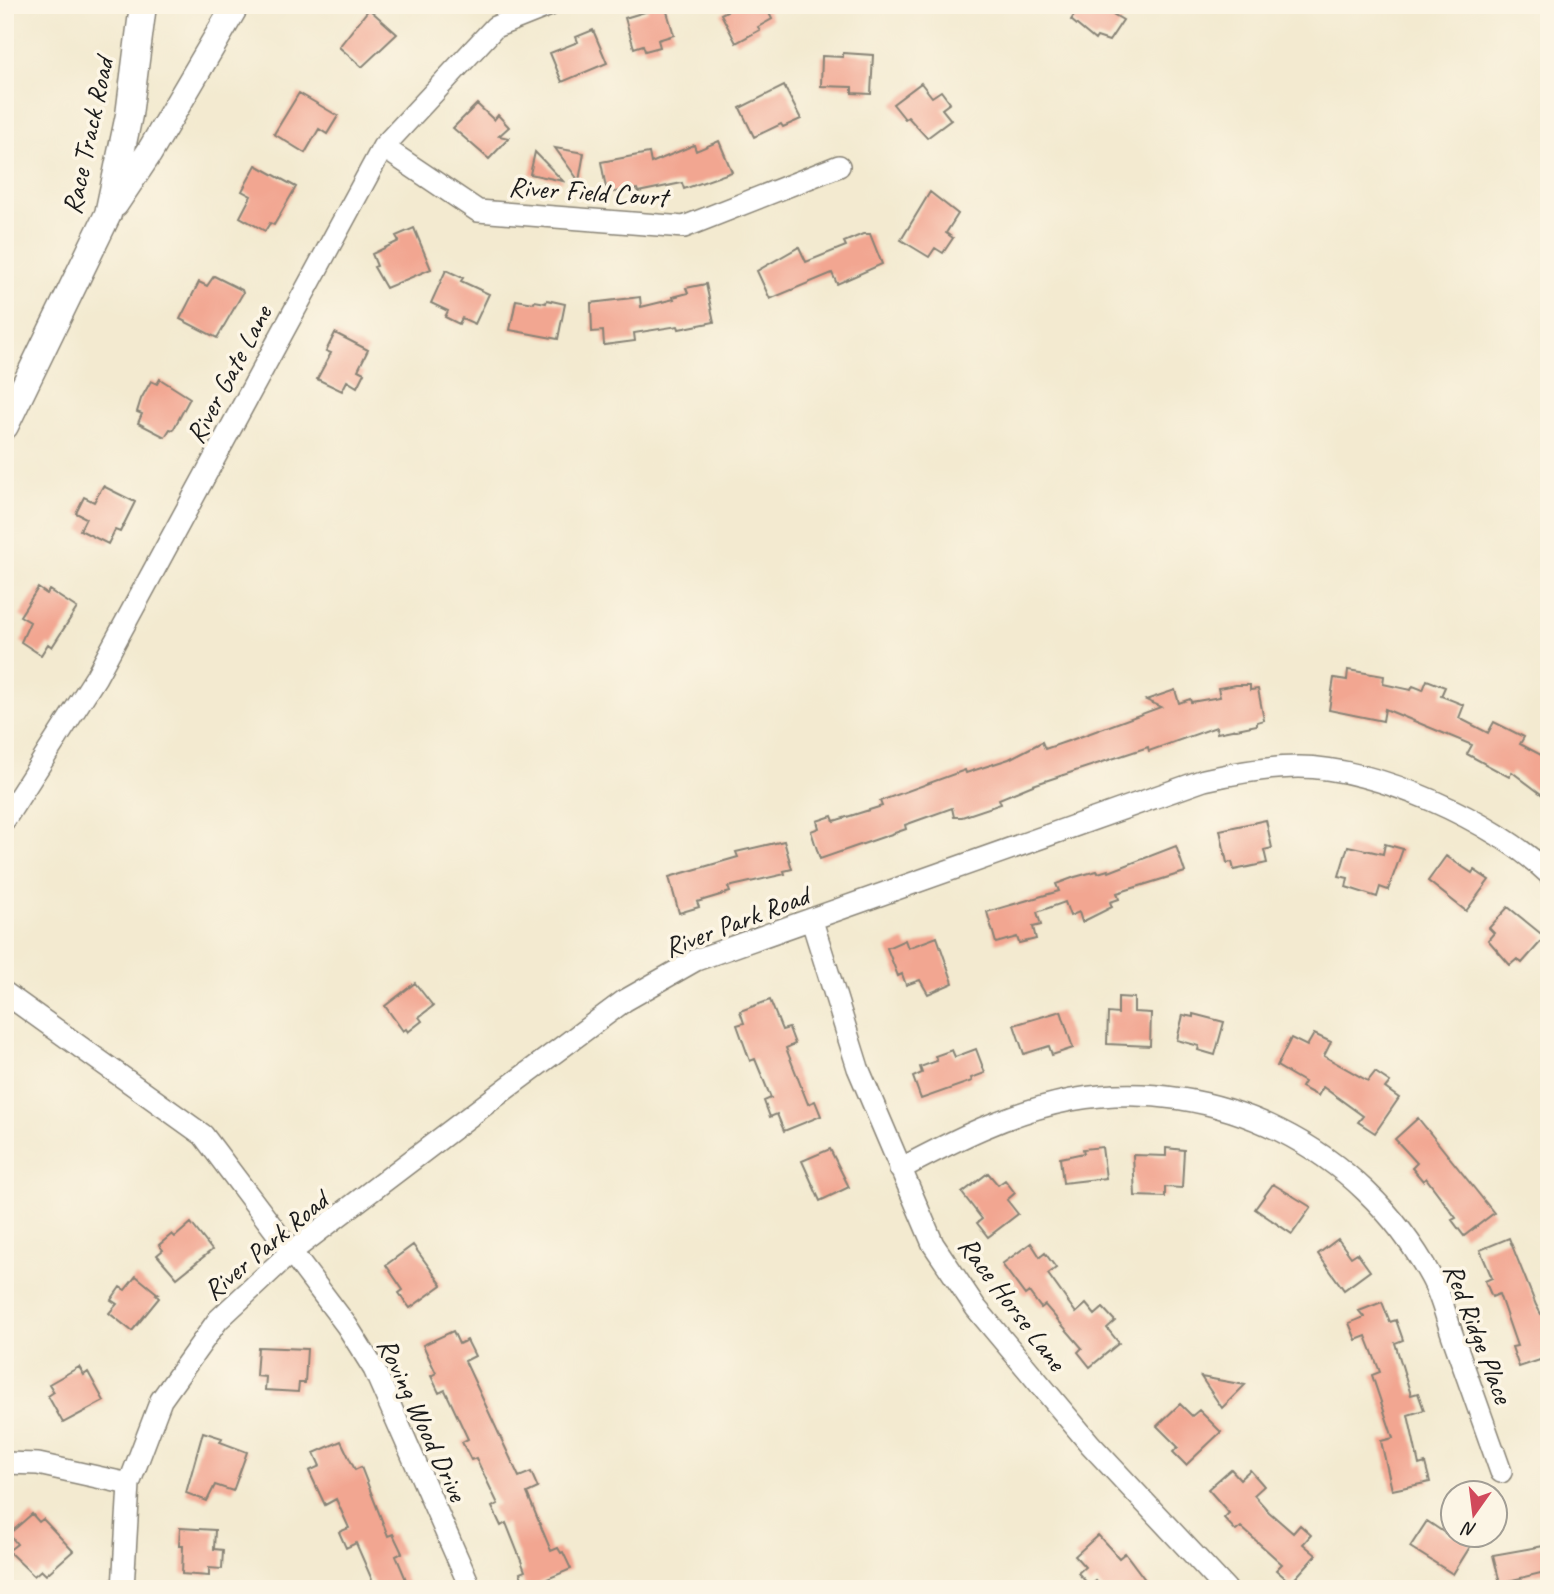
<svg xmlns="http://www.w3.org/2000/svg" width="1554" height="1594" font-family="Caveat,sans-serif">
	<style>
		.building { fill: #f2a691 }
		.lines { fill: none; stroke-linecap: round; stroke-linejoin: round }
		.minor-casing { stroke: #888376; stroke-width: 24 }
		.tertiary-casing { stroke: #888376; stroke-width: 29 }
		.minor { stroke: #fff; stroke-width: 21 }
		.tertiary { stroke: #fff; stroke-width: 26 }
		.labels { text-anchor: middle; stroke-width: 7; stroke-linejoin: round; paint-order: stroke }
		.street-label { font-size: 28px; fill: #1c1c1c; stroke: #fcf5e5 }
	</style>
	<rect width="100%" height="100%" fill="#fcf5e5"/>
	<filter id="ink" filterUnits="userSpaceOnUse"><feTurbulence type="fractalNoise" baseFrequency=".0143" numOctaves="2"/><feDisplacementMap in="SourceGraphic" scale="14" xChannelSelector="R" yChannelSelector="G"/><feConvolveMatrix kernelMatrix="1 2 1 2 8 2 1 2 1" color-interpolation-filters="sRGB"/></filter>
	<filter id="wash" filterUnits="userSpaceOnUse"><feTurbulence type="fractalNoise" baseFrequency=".00686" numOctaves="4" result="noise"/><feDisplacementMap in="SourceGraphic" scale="28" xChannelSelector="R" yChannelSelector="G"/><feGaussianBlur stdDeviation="1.57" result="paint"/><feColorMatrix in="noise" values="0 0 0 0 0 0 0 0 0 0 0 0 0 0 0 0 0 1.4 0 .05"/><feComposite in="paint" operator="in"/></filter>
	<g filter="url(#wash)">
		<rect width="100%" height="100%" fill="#f3ead0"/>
		<g id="blocks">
			<!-- building -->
			<path class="building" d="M646,5H665L674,35L658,40L660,47L645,51L643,45L634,48L625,18L648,11Z
				M738,5H765L772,19L758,27L760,30L736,43L721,14Z
				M1081,5H1107L1115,10L1113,14L1123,20L1109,41L1097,37L1095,40L1071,20Z
				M369,9L397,34L362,67L339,47Z
				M593,30L607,63L562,82L550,53L578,42L576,37Z
				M843,53L873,55L871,94L852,93V87L821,86L822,56L843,57Z
				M921,83L932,97L941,91L950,103L942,109L951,120L927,138L908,117L905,119L893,104Z
				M784,86L801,119L783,127L781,124L754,137L740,108Z
				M299,93L338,116L327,134L319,129L305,153L274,134Z
				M477,104L494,120L498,115L509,127L499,136L509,138L489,159L453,128Z
				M719,141L732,172L684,189L682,183L638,192L637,189L607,193L601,162L649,153L651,163L694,145L696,151Z
				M555,148L584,153L579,181Z
				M535,152L563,181L530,174Z
				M256,165L296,187L274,225L270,223L265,231L240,217L251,196L242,191Z
				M930,192L958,214L946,233L953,238L943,253L935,248L929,257L901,240Z
				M414,228L431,269L386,288L374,267L377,266L372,254L399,241L396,236Z
				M863,234H870L882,264L837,284L832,273L770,299L757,271L799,247L806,262L846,246L844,242Z
				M446,270L463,278L461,281L489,294L475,324L462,318L459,324L445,317L448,311L431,303Z
				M214,276L242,290L243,293L217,338L180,319L199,282L207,286Z
				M706,284L714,322L679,329L678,326L634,333L635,341L604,345L603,331L592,332L591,303L640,297L641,307L674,299L673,297L688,293L686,288Z
				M516,300L534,303L535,301L546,303L547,300L565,304L558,339L510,330Z
				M335,333L368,350L358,370L364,373L357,387L347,381L342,391L317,379L331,353L326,351Z
				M160,379L190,398L173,430L170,429L165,437L138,423L142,414L137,412L141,399L151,381L157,384Z
				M103,486L135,502L120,532L115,530L108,544L80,530L86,518L76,513L84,497L94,502Z
				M38,588L47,594L49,590L77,608L52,647L48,644L41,655L21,642L30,622L20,616Z
				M1348,670L1384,676L1383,684L1411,690L1413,686L1423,690L1427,680L1445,687L1441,696L1464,705L1459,718L1488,733L1494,722L1524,737L1520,744L1549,759V800L1512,772L1509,777L1467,754L1472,745L1385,709L1383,721L1329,710L1334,678L1347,680Z
				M1236,685H1250V690L1258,689L1264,720L1257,722V725L1217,733L1216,727L1149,751L1148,747L1033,785L999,799L1001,804L962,817H954L952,808L905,825L906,829L820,859L811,831L819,828L817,821L832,816L834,821L882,806L880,801L965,770L966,773L1009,759L1042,742L1045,749L1074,739L1161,707L1146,700L1175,690L1179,703L1190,699L1191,702L1220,697L1218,688Z
				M1266,820L1272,848L1264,850L1267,863L1234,870L1232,862L1227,863L1220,830Z
				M784,841L792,869L784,871L785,874L728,887L730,892L697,902L699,907L679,913L669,877L738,857L736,852Z
				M1385,844L1403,849L1388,890L1380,887L1377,897L1346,887L1348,878L1339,876L1348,846L1383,854Z
				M1176,846L1185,872L1117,893L1119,899L1110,902L1112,907L1082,922L1079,912L1070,916L1065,902L1037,912L1041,925L1033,927L1036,939L1019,943L1017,937L996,943L987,912L1059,891L1056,884L1075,877L1097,871L1098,873L1108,870L1109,872Z
				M1446,856L1472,873L1474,870L1489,880L1466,911L1428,881Z
				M1508,907L1545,937L1522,963L1517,959L1510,965L1488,940L1494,933L1489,928Z
				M937,937L953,983L928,994L920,980L906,985L902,974L898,976L887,948L905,940L908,948Z
				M415,983L433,1006L419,1017L422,1021L408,1032L406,1029L403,1031L385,1006Z
				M1118,997L1134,998V1012L1151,1013L1150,1046L1107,1044L1108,1013L1118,1014Z
				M770,1000L782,1030L789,1028L795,1044L786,1048L808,1104L815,1101L821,1116L784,1131L777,1114L770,1117L764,1101L771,1098L755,1059L750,1061L737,1025L744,1023L740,1011Z
				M1061,1011L1073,1048L1052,1055L1049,1046L1024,1054L1014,1025Z
				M1193,1014L1224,1022L1215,1055L1198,1050L1199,1046L1177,1040L1183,1015L1193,1017Z
				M1314,1034L1331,1042L1324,1056L1368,1081L1375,1072L1390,1082L1385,1088L1399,1098L1375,1133L1358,1122L1363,1116L1323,1087L1318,1096L1301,1087L1304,1082L1277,1066L1291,1038L1307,1046Z
				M976,1049L985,1073L971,1078L972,1081L921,1099L913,1077L922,1073L920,1067L937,1061L935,1056L952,1050L955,1057Z
				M1418,1118L1494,1213L1464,1236L1452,1220L1456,1218L1426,1178L1423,1181L1412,1168L1417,1163L1395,1139Z
				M1102,1147L1106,1178L1063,1183L1060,1158L1084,1153L1083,1149Z
				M1166,1148L1184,1150L1182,1188L1165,1187V1197L1135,1196L1133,1155L1166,1156Z
				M830,1149L849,1187L820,1201L802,1161Z
				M988,1173L998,1185L1005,1180L1015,1193L1007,1200L1018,1214L988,1237L977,1223L982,1219L962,1193Z
				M1273,1184L1311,1207L1292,1234L1255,1209Z
				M191,1223L212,1250L177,1278L157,1255L163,1250L159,1245L172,1234L175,1237Z
				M1509,1238L1536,1305L1541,1314L1549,1312V1357L1519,1367L1512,1347L1517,1346L1499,1294L1492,1297L1485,1281L1492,1278L1480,1250Z
				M1338,1239L1351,1257L1357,1253L1370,1271L1344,1290L1318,1254Z
				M1031,1243L1040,1257L1045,1253L1056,1268L1048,1274L1076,1313L1086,1304L1095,1315L1103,1308L1115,1321L1107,1328L1119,1343L1090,1367L1078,1352L1082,1348L1045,1305L1041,1308L1029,1292L1025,1295L1002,1264Z
				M413,1245L442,1285L410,1308L399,1293L403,1290L386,1265Z
				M136,1276L158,1294L156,1295L159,1298L132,1331L109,1313L117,1304L111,1300L120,1287L125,1290Z
				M1382,1302L1390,1322L1396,1320L1403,1340L1395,1343L1411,1395L1418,1393L1424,1410L1408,1415L1419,1465L1425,1463L1430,1482L1392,1490L1381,1441L1393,1438L1372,1375L1380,1372L1366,1336L1356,1340L1349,1323L1364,1317L1359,1311Z
				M453,1331L459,1344L467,1340L475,1356L465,1361L519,1477L531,1472L538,1488L527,1493L551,1551L558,1548L561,1553L563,1552L571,1569L526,1588L520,1573L525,1571L506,1523L501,1526L492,1507L498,1504L476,1458L471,1460L462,1442L468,1439L445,1390L439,1393L431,1376L436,1373L423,1345Z
				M258,1347L307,1349L305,1383H299L298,1392L265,1390L266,1377L256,1376Z
				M79,1367L84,1375L88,1372L104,1401L63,1423L48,1396L54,1392L49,1384Z
				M1201,1377L1245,1385L1222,1408Z
				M1180,1404L1192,1416L1199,1410L1221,1432L1186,1465L1173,1452L1178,1447L1157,1426Z
				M203,1432L222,1438L220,1442L247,1452L233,1491L215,1485L207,1501L186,1493Z
				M341,1441L355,1470L361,1467L388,1536L393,1534L402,1553L396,1556L410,1589H376L356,1543L346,1548L339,1532L349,1528L336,1499L325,1505L309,1471L320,1466L314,1453Z
				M1231,1469L1240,1479L1250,1470L1264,1486L1254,1495L1269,1512L1293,1533L1300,1525L1311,1535L1303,1544L1316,1555L1291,1583L1276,1570L1282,1564L1241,1527L1236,1531L1224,1518L1229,1513L1208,1489Z
				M32,1514L39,1522L43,1519L73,1551L46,1575L41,1570L34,1576L8,1551L17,1544L9,1534Z
				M1427,1521L1448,1535H1462L1473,1542L1453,1574L1410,1547Z
				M180,1528L215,1530L214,1549L223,1550L222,1569L209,1568V1576L182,1574L183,1546H179Z
				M1098,1535L1119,1558L1125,1553L1152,1589H1103L1096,1581L1090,1586L1078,1573L1085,1567L1075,1556Z
				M1549,1545V1571L1500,1583L1493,1555Z"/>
		</g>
	</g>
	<g filter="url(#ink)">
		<use href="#blocks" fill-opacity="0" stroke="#888376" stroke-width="2"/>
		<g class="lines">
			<!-- minor casing -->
			<g class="minor-casing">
				<path id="minor" d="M383,147L478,211L684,227L839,166
					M5,819L96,677L383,147L495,27L550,5
					M812,921L858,1068L933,1244L976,1308L1090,1444L1226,1589
					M5,993L203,1135L347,1326L374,1369L471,1589
					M900,1169C955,1140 1009,1112 1071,1100C1217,1074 1361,1148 1431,1277C1441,1295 1446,1317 1453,1337C1469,1382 1485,1427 1501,1472
					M5,1463L38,1464L129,1484
					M123,1589L129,1484L161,1400L218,1320L291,1252L507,1088L624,1001L696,960L1204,780C1235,773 1267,767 1299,767C1376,767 1494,821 1549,874"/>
			</g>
			<!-- tertiary casing -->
			<g class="tertiary-casing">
				<path id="tertiary" d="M115,204L149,153L236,5
					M5,426L108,214L129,115L143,5"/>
			</g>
			<!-- minor -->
			<use href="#minor" class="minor"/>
			<!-- tertiary -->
			<use href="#tertiary" class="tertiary"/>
		</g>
	</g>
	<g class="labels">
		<!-- street labels -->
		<g class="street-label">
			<text transform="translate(87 136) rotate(-78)" y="10">Race Track Road</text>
			<text transform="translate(588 191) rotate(4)" y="10">River Field Court</text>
			<text transform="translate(228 374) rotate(-62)" y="10">River Gate Lane</text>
			<text transform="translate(736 921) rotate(-21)" y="10">River Park Road</text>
			<text transform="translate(265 1245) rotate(-40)" y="10">River Park Road</text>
			<text transform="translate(1013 1303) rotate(53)" y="10">Race Horse Lane</text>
			<text transform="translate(1479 1333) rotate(69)" y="10">Red Ridge Place</text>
			<text transform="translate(423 1419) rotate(65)" y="10">Roving Wood Drive</text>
		</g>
	</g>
	<!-- margin -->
	<rect width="1554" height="1594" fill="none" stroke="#fcf5e5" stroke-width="28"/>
	<!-- north arrow -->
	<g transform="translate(1474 1514) rotate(194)"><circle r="33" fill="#fcf5e5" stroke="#a29e95" stroke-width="2"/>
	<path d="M0-5L12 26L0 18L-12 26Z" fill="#d1495b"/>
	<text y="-10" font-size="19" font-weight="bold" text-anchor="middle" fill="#1c1c1c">N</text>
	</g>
</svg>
